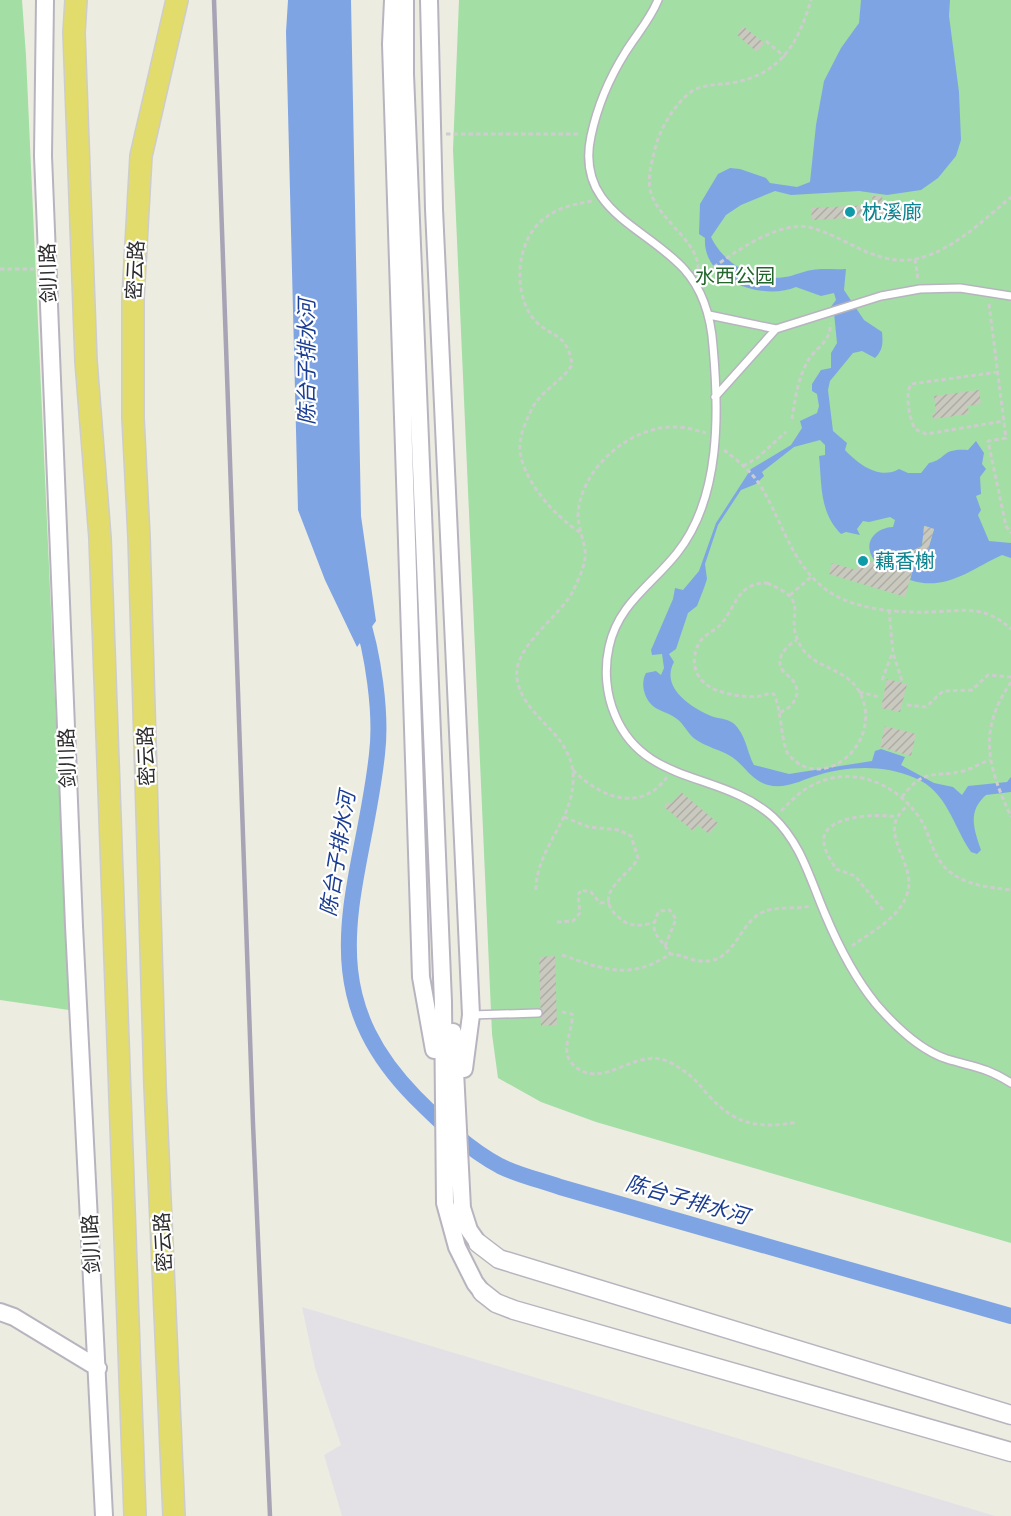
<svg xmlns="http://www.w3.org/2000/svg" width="1011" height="1516" font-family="Cabin,'Noto Sans SC',sans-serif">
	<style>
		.industrial { fill: #e4e1e6 }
		.green { fill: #a3dea5 }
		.water { fill: #7fa4e4 }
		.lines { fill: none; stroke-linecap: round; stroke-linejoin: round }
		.canal { stroke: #7fa4e4; stroke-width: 16 }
		.building { fill: url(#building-hatch) }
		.service-casing { stroke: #b7b4bf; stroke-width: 10 }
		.tertiary-casing { stroke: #b7b4bf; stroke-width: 20 }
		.secondary-casing { stroke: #b7b4bf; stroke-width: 21 }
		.trunk-casing { stroke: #cdcdcd; stroke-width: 24 }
		.path { stroke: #cdcdcd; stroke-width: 3; stroke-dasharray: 4.5 3; stroke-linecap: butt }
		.service { stroke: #fff; stroke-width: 7 }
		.tertiary { stroke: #fff; stroke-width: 16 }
		.secondary { stroke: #fff; stroke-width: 18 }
		.trunk { stroke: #e2dc6c; stroke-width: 21 }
		.rail { stroke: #a8a4b5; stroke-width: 4.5 }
		.culture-dot { fill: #0f9aa8; stroke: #fff; stroke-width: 2 }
		.labels { text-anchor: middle; stroke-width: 4.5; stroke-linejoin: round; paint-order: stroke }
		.culture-label { font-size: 20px; fill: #0d838f; stroke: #fff; text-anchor: start }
		.street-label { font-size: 20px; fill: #2d2d2d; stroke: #fff }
		.park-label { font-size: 20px; fill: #22652d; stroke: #fff }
		.water-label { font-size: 21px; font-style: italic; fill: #1b3d93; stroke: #fff }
	</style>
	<defs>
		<pattern id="building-hatch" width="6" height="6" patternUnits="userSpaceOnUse" patternTransform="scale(1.5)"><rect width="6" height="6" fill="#c9c9bf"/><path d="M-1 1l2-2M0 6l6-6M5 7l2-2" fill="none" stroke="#adada4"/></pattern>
	</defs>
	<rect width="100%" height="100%" fill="#edece1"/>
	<!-- industrial -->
	<path class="industrial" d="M302,1307L995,1516H342L324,1455L341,1445L315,1368Z"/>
	<!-- green -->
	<path class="green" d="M0,0H22L26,56L69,1010L0,1000Z
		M459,0H1011V1243L596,1122L541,1102L498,1078L492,1034L453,150Z"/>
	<!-- water -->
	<path class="water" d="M288,0H351L361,516L376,621L357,647L325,580L298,510L286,32Z
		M861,0H950L949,16L959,92L961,140L956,156L938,178L921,190L887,195L859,191L791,195L775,191L741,205L726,215L711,237C724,264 754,282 785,277C794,276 803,271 812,270C823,268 835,270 846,269L844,290L864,320L882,332C883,343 883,350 875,358L862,351L853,353L830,381L828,390L833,431L847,443L845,450C859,465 880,480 899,469L908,473H921L929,463C948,459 940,448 968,450L976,441L984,453L982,464L986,469L980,477L981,494L976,496L981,510L978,515L989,541L1011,543V558L1002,555C971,569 946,592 910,580L917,554L928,549L934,529L925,526L922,546L912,551L906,572L877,563C861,547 872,528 893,527L895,520L890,517L869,522L863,521L857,529L860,535L846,532L841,534C819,512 822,484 819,456L825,455V445L820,440L794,447L762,472L764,476L756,484L741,490L718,525L705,564L707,579L704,588L697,606L688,613L676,649L669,654L674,662C660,688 691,707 711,716C719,719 726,718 733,723C746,734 747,752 754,765L789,774L872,761L875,751L881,749L905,757L901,765L934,783L953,787L962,795L968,786L1007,782L1011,777V792L986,795C967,812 974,829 981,850L977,854L971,852C953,826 947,791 915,778C882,764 846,766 812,777C798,782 784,789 768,785C752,781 745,766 732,757C721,750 706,747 695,739C688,734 684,724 677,719C669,712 656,711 650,703C643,694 641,682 646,673L656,671L661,675L664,668L662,654L652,655L651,650L673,599L675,588L683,590L699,571L716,523L751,469L791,445L802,428L800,421L817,413L819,406L817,394L812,391V384L821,370L831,368V353L837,343L834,313L830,308L836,300L834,293L821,296L796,287C763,301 702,281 705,238L699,234L700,204L718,174L730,168L740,169L766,178L770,183L797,187L810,182L816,125L824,81L841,48L859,23Z"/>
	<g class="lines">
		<!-- canal -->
		<path class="canal" d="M360,614C373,652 382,714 377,754C363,886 304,984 415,1097C440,1122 468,1149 500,1166C518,1175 540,1180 560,1187L1011,1316"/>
	</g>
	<!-- building -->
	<path class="building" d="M743,26L764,43L757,52L737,35Z
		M872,196H882L883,204L889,203V216L812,220L811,208L873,205Z
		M979,390L981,404L968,406L969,414L933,419L932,413H936L934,396Z
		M924,526L934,529L928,550L917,554L905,597L829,574L832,563L856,570L859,558L906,572L912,551L922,546Z
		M887,679L907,684L900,712L881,708Z
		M885,726L916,734L911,756L880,747Z
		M681,792L718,823L709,834L698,825L693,831L664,807L668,802L671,804Z
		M555,956L557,1025L541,1026L539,957Z"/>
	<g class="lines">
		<!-- service casing -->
		<g class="service-casing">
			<path id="service" d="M658,0C650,20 636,35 625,53C610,77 597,108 591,136C575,210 645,226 684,269C703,290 711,318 713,346C719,412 721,498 677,553C652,585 618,604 609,647C604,669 606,694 615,715C644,786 722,771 773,817C801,843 810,879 825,914C838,945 854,977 876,1004C895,1026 919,1050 947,1059C973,1067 986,1067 1011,1083
				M709,315L776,329
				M715,397L776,329L881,296L920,289L960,288L1011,296
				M471,1015L538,1013"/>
		</g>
		<!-- tertiary casing -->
		<g class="tertiary-casing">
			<path id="tertiary" d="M45,0L43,156L74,926L104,1516
				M393,0L391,44L421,977L434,1050
				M405,0V74L443,1002L445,1203L457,1247L475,1283L482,1292
				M429,0L434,209L471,1015L464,1069
				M453,1032L462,1208L469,1230L478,1243
				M0,1312L14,1317L98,1368"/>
		</g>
		<!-- secondary casing -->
		<g class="secondary-casing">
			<path id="secondary" d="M478,1243L499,1259L1011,1415
				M482,1292L496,1303L514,1310L1011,1452"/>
		</g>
		<!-- trunk casing -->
		<g class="trunk-casing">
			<path id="trunk" d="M76,0L74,33L86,361L100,538L135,1516
				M174,1516L155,1086L139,537L133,418V298L141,156L177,0"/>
		</g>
		<!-- path -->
		<path class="path" d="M766,41L785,57
			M446,134H580
			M915,259L918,279
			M0,269H34
			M698,269C699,242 659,220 651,193C647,180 651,165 654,153C659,130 671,110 688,94C700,84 716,85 731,83C780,75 798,44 811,0
			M702,276C727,257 776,221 808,227C847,236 877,269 920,258C954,249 985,219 1011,197
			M989,304L1006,438L988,441L1006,526L1011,533
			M998,372L911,384C905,395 909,418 915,429L926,434L1004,421
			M792,419C795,399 798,377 809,359C817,347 832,340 830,323
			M724,450C737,460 751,471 760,485C785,525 792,571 836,596C863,610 900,613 930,612C963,611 984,604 1011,629
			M743,466L757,458L786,432
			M580,532C555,517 518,476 520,444C521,431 528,416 534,405C544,389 562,381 572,365C567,328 546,339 530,314C513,287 517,238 545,218C559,207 575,204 592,201
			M767,583C813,602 785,612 798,641C812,673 851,664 863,700C879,747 821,793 789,755C781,746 782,711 774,694C768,693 766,695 760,696C748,698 731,695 719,691C696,684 687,661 701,640C707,633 716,630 722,623C737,604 738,583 767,583Z
			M790,595L811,577
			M889,610L893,653L902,681
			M882,680L892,654
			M1011,682C977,732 988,766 1011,817
			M859,692L879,697
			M907,705L926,707L943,691L972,690L988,675L1011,677
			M780,712C793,708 802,694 794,682C791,677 786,675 783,671C774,659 786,646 797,640
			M573,770C600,797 640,814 667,777
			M902,797C925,767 932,778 964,771C973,768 981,763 990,760
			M781,811C791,801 800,791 813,785C853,764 898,784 921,820C931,837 933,859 950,872C968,886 989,887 1011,890
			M564,817L589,827L619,830L631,836L638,858C630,876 587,894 622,920C631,927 645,926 654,922
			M536,890C536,850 570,824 573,784C577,733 524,721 517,679C512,646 561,617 574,589C579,578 587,562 585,550C583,538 578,526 578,514C581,468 630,426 675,427C685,427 697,430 706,433
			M883,910L855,876L836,869C832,862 825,852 824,843C819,815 880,813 897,817
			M557,922L573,921L580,913L578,895L581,890L591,892L600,903L610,902
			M665,946L676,919L670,910L659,911C647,935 660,935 670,954
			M852,946C870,933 897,919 906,897C921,863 871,832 909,805
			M562,955C604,969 629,981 670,954C681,954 691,961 702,961C735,963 737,926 761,913C776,905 796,910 812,906
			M562,1012L572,1014C574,1033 556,1053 577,1068C602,1087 633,1053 660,1059C667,1060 675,1065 681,1069C693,1076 700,1086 710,1097C736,1125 760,1129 797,1122"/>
		<!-- service -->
		<use href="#service" class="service"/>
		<!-- tertiary -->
		<use href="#tertiary" class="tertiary"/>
		<!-- secondary -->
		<use href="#secondary" class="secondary"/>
		<!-- trunk -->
		<use href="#trunk" class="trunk"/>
		<!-- rail -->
		<path class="rail" d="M214,0L253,1124L270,1516"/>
	</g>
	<!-- markers -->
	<g class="culture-dot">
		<circle cx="850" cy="212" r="6"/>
		<circle cx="863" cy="561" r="6"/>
	</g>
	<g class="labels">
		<!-- culture labels -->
		<g class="culture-label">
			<text x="862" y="219">枕溪廊</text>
			<text x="875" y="568">藕香榭</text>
		</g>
		<!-- street labels -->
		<g class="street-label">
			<text transform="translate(135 270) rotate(-87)" y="7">密云路</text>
			<text transform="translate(48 273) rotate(-92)" y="7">剑川路</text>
			<text transform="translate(146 756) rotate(-92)" y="7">密云路</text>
			<text transform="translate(67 758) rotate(-92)" y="7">剑川路</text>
			<text transform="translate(163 1242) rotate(-93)" y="7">密云路</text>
			<text transform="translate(91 1244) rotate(-93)" y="7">剑川路</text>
		</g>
		<!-- park labels -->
		<g class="park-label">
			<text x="735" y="283">水西公园</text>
		</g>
		<!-- water labels -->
		<g class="water-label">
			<text transform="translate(307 362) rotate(-90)" y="7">陈台子排水河</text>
			<text transform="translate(338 854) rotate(-81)" y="7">陈台子排水河</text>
			<text transform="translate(687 1200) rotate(16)" y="7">陈台子排水河</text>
		</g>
	</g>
</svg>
